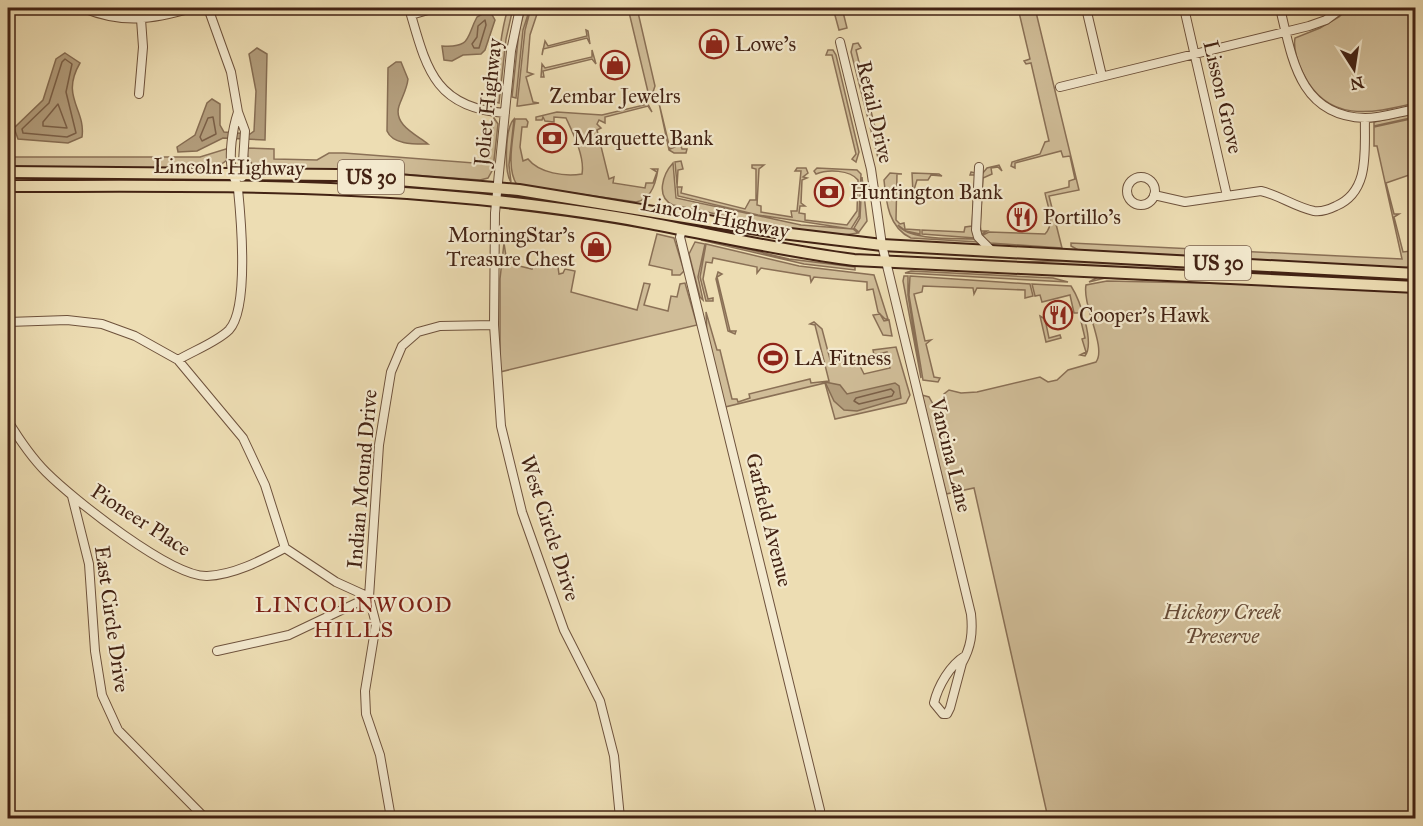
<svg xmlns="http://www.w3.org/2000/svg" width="1423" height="826" font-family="'IM FELL Great Primer',serif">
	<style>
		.green { fill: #d0bd98; stroke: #8a7056; stroke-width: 1.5 }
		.water { fill: #b39e7d; stroke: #866d53; stroke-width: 1.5 }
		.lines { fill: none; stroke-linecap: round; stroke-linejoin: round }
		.shore { stroke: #7b6048; stroke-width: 1.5 }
		.minor-casing { stroke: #6e523c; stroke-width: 10 }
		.major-casing { stroke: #432314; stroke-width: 14 }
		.minor { stroke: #f3e9ce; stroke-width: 8 }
		.major { stroke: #edddb3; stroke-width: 10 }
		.labels { text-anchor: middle; stroke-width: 4.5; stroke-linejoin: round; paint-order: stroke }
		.shield { fill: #f3e9ce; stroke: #785e4c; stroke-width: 1.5 }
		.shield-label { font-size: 20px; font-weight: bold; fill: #432314 }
		.poi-label { font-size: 21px; fill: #432314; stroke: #f3e9ce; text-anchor: start }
		.street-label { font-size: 21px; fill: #432314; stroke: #f3e9ce }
		.park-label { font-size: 21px; font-style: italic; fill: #664a35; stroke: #f3e9ce }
		.neighbourhood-label { font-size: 22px; letter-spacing: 1.5px; fill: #7a1f14; stroke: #f3e9ce }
	</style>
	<rect width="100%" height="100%" fill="#edddb3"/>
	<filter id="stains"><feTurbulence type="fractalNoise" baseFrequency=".00333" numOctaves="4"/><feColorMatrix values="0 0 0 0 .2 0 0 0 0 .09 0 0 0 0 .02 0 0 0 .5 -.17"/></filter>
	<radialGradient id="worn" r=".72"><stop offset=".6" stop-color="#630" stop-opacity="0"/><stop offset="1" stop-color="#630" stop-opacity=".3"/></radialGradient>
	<!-- green -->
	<path class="green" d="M508,8H513L506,39L499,103L495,102C498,70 499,38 508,8Z
		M525,8H530L523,30L516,98L512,97L519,31Z
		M531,8H539L530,35L527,72L533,74L526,77L533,102L539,103L519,106H517L525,30Z
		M628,8H637L655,86L652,95L648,92Z
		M833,8H842L847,28L839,30Z
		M1012,8H1035L1079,190L1049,196L1062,248L990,243L981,236L989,232L1045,234C1056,223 1047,205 1045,193L1069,187V181L1075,179L1070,156L1063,157L1061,151L1015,163V168L1011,166L1012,162L1040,154L1045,142L1049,141L1031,63L1026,64L1024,61L1030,59L1018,8Z
		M1349,8H1398L1415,14V103C1371,114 1327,123 1303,73C1298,64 1293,49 1295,38L1320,28L1339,17Z
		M586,30L588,31L590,44L587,38L543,49L542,55L545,41L548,46L587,36Z
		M858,43L861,48L856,50L882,156H887V163L878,158L851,52L853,44Z
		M592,50L596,64L592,59L543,71L544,77H541L542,64L545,68L592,57Z
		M828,50H833L836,55L859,152L856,162L852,159L856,154L832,55H826Z
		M659,103L670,149L675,147V143L680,142L682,149H687L686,153H674L669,150Z
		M648,104L652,112L648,106L605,117V123L599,120L597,124L601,128L597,130L609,179L614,177L613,183L645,188L646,183H653L657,172L652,169H658C656,183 651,200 636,202L517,185C506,169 513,139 515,119H526L528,122L527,127H522L520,147L523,161L528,159C539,173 565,177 582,174C585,157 573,133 566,118L554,117V122L545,121L543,117L542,120H536V117L557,112L602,115Z
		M1415,113V117L1374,126V122Z
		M494,118L498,124L493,169L488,178L480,180L372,172L258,168C249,163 247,158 247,148L274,149V159L317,160L329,153H344L487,164Z
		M1415,118V173L1386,183L1394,214H1399L1394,217L1403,252L1411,251C1413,259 1412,262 1407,268L1080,251L1071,246V243L1402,259L1377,146H1374V127Z
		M514,119L509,165L511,182C504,172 505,128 514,119Z
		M229,148L227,160L216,168H8V157H200Z
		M681,161L683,169L678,170L677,187H682L681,193L745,209L750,200H756V169L752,168V165H764L759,169L757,205L761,206V212L792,217L791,211H797L801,171H795L797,168H806L808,173L803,177L807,178L802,180L801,203L805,206H800L799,213L805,214V220L847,225L857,211L858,180C850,170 828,169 816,174L814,171L817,168L857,170L861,174L859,216L851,229L758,215L678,196L675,162Z
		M673,163L676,198L801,225L853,229L858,233L844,235L797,231L673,205C655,197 663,174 673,163Z
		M999,165L1002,171L998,167L991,168L992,174L983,178L980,225L981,231H987L980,235L979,231L982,174L987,168Z
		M971,172L976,173L975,238L922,234V230L964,232L965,227L972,226L975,175H970Z
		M890,173L902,174H897L896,220L900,224L904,223L905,229L920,230V234L906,231L898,225C909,241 957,238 976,239L977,242L911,238C889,228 886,203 884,180Z
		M912,173L939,174L942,176L931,175L928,180H917L913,193Z
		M862,177L867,221L859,232L854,228L860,218Z
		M657,234L674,238L684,271L680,275H672V270L649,265Z
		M701,240L713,241L789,259L855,267V270L804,264Z
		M695,242L705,244L698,277L703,300L700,297L689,254Z
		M504,243L507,263L532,269L534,263L558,267L559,274L563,273L565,269L575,271L571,292L637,310L644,283L650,284L644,305L668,311L671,296L677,297L680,284L685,283L697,325L500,372V279Z
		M706,244L799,266L874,275L888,319H885L878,312L873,289L867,290V282L814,277L811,282L810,276L761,268L757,273V267L713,258L712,263L706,262L703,279L708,299L713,298V301H706L700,277Z
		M1076,260L1388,276L1387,279L996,263Z
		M911,271L1053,278L1068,282L905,273Z
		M718,272L722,274L717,277L730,331H736L735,334L728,331L716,279Z
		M908,276V295L921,378L903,281L904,276Z
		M910,276L1030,284L1033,296L1025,298V290L977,288L974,294L973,288L923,286L922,292L914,294L925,341L931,340L926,344L934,377L940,378L938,382L923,380L909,295Z
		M1098,277L1415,291V818H1048L974,488L946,494L922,395L929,397L933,404L943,401L944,394L949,390L961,393L977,392L1040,377L1048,382L1057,380L1068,370L1096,362C1107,348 1082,305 1086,285L1107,281L1244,284L1105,278L1089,282Z
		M1032,284L1071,286C1080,300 1095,343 1085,356L1080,355L1086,352L1082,339L1085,338L1079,313H1074L1070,295L1042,302L1040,295L1035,296Z
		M706,312L717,350H720L732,399H737L738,402L750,398L749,394L810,379L811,383L829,381L815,325L810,324L814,322L822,329L831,363L837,361L836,357L841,356L843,363L857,360L864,374L890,368L887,352L874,355L873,350L896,347L910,395L906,403L835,419L825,383L725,407L707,335Z
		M880,314L884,321L889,320L892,336L883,335L873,315Z
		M1040,316L1045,319L1049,338L1060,335L1061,338L1046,342Z"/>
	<!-- water -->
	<path class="water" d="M486,12L491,13L495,20L485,50L481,54L463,55L452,61L444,60L442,46C472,48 466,37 477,17Z
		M257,48L267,54L265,140L223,138L197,151L178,152L177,147L195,135L207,103L212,99L220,104V125L224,132L250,134L254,131L256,91L249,54Z
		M65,53L80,63C60,97 86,109 82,137L68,143L18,139L14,128L43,100L56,59Z
		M396,62H401L408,79C407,89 402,97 399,106C393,125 417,135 428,144C415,144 393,145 387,131L388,68Z
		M825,382L840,385L847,394L895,383L899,386L901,398L857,411L844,410L834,401Z"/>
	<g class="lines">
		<!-- shore -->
		<path class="shore" d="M485,20L486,25L479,48H474L472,44L477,37L478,26Z
			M65,59L72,64L66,92L76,133L67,137L23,133L22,129L49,103L62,62Z
			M58,104L67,128L43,126V122Z
			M213,117L216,134L202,141L200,137L208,118Z
			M891,389L894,392L892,396L859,404L854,401L856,398Z"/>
		<!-- minor casing -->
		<g class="minor-casing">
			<path id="minor" d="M83,8C123,24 151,20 192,8
				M208,8L231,72L238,112L245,131L242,177
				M409,8C426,66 433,108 505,113
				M520,8L511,51L495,213L494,325L501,426L522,512L564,630L600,701L614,756L620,818
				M1086,8L1102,76
				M1184,8L1227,196
				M1280,8C1292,58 1299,116 1365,118C1382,118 1399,112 1416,109
				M8,11L10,8
				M411,15L435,8
				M840,42L871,169L882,245L971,614C973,633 971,647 962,663L950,708L947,714H943L934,703C938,686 950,665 965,656
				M1060,87L1309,26L1326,20L1342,8
				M139,94L143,47L141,19
				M979,167L976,230L978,237L992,251
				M1127 191a14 14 0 1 1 28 0a14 14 0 1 1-28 0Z
				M1154,195L1185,202L1261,191C1279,195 1295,207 1314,211C1321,212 1330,209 1336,206C1371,191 1364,149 1365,118
				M682,230L680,237L820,810V818
				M8,322L67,320L102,324L135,336L178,360L243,438L265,485L285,548L336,582L369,597
				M178,360C193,351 217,342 229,330C249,309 241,219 238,189C237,183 233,177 232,171C229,153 232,130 238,112
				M8,421C19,439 31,457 46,472C73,499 171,577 207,576C234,575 262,560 285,548
				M72,496L89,564L95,651L102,695L118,730L205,818
				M217,651L289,635L369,597
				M391,818L380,755L366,714L365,691L376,624L369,597L379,445L391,372L402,346L418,332L440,326L494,325"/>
		</g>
		<!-- major casing -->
		<g class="major-casing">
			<path id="major" d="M8,172L337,175L519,190L782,233L882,245L1416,274
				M8,186C165,186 322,183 478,199C534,205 590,212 644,222C714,235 783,251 854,260L1416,287"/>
		</g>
		<!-- minor -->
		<use href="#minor" class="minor"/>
		<!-- major -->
		<use href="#major" class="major"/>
	</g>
	<!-- icons -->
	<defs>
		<g id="shop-ring" transform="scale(1.5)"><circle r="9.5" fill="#f3e9ce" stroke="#8f2418" stroke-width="1.5"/><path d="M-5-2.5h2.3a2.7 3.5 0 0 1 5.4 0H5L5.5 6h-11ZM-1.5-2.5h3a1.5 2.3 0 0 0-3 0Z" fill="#8f2418"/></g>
		<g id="bank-ring" transform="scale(1.5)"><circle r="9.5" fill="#f3e9ce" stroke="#8f2418" stroke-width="1.5"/><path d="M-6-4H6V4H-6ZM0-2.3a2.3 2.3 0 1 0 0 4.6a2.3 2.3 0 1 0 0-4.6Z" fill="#8f2418"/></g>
		<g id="restaurant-ring" transform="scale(1.5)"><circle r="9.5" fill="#f3e9ce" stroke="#8f2418" stroke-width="1.5"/><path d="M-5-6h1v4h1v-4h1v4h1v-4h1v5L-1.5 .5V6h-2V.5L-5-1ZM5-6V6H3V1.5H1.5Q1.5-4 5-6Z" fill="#8f2418"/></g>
		<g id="stadium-ring" transform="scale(1.5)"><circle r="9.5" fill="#f3e9ce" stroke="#8f2418" stroke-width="1.5"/><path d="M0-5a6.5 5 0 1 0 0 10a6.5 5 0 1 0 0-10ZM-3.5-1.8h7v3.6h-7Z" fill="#8f2418"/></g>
	</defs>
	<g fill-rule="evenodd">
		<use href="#shop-ring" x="714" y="44"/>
		<use href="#shop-ring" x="615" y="65"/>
		<use href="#bank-ring" x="552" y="138"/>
		<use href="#bank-ring" x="829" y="192"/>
		<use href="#restaurant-ring" x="1022" y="217"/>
		<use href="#shop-ring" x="596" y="247"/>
		<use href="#restaurant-ring" x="1058" y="315"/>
		<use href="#stadium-ring" x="773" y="358"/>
	</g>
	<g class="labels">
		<!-- shield labels -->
		<g class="shield">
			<rect x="338" y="160" width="66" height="34" rx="4.5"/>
			<rect x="1185" y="246" width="66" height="34" rx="4.5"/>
		</g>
		<g class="shield-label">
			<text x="371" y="184">US 30</text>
			<text x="1218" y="270">US 30</text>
		</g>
		<!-- poi labels -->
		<g class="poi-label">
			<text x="735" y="51">Lowe's</text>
			<text x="615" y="103" text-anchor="middle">Zembar Jewelrs</text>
			<text x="573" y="145">Marquette Bank</text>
			<text x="850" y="199">Huntington Bank</text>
			<text x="1043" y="224">Portillo's</text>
			<text x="575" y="242" text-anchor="end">MorningStar's<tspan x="575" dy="24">Treasure Chest</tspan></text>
			<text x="1079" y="322">Cooper's Hawk</text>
			<text x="794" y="365">LA Fitness</text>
		</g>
		<!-- street labels -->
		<g class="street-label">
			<text transform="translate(1223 97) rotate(77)" y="7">Lisson Grove</text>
			<text transform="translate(488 102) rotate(-84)" y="7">Joliet Highway</text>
			<text transform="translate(875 112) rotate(77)" y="7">Retail Drive</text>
			<text transform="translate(229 167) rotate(1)" y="7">Lincoln Highway</text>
			<text transform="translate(715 217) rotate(11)" y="7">Lincoln Highway</text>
			<text transform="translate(951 455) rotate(76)" y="7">Vancina Lane</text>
			<text transform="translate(362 479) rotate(-85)" y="7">Indian Mound Drive</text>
			<text transform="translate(141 520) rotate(33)" y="7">Pioneer Place</text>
			<text transform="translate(769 520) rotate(76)" y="7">Garfield Avenue</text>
			<text transform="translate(550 528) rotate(72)" y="7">West Circle Drive</text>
			<text transform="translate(112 619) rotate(82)" y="7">East Circle Drive</text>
		</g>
		<!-- park labels -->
		<g class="park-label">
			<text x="1222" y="619">Hickory Creek<tspan x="1222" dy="24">Preserve</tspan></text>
		</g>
		<!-- neighbourhood labels -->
		<g class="neighbourhood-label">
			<text x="354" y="612">LINCOLNWOOD<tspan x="354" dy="25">HILLS</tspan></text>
		</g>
	</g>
	<!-- margin -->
	<rect width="1423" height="826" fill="none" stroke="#edddb3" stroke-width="30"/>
	<rect x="9" y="9" width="1405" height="808" fill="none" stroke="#432314" stroke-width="3"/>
	<rect x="15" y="15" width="1393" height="796" fill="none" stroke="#432314" stroke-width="1.5"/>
	<!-- north arrow -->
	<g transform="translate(1354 69) rotate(168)" stroke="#f3e9ce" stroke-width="4.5" paint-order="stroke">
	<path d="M0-4.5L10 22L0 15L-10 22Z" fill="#432314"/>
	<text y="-9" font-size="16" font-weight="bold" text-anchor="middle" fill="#432314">N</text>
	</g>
	<rect width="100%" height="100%" filter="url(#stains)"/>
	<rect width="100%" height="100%" fill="url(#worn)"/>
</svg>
